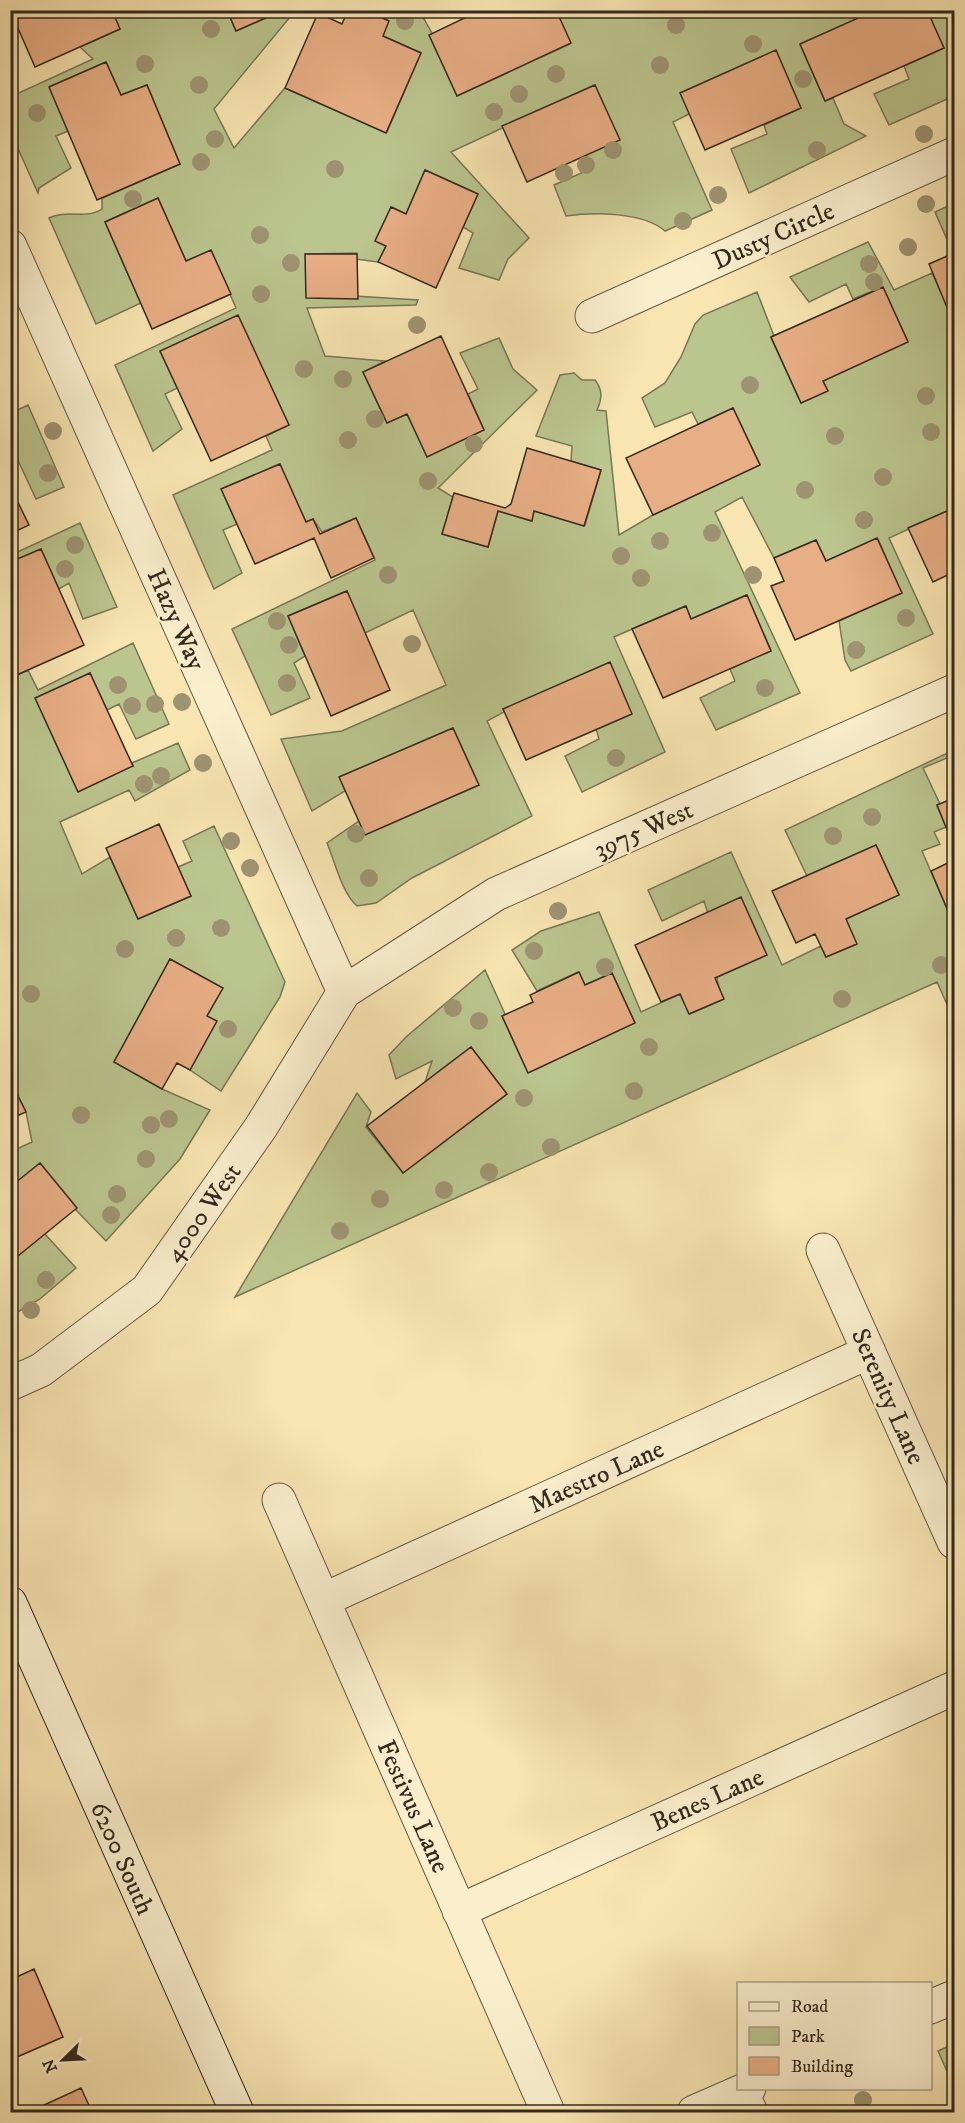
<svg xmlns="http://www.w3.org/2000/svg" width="965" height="2123" font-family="'IM FELL DW Pica',serif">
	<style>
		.green { fill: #bbc58e; stroke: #777756; stroke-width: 1.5 }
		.building { fill: #e8ae85; stroke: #33291f; stroke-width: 1.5 }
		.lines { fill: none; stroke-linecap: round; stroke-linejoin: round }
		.service-casing { stroke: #645844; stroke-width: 22 }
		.minor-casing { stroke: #645844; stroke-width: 35 }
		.secondary-casing { stroke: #33291f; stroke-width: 35 }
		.service { stroke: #faeecd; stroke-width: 20 }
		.minor { stroke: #faeecd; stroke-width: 33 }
		.secondary { stroke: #faeecd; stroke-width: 33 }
		.tree { fill: #9e9371 }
		.labels { text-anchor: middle; stroke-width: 5; stroke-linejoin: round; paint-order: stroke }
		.street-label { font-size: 26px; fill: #33291f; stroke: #faeecd }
	</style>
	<rect width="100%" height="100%" fill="#f8e5b2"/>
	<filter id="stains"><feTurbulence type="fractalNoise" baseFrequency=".00333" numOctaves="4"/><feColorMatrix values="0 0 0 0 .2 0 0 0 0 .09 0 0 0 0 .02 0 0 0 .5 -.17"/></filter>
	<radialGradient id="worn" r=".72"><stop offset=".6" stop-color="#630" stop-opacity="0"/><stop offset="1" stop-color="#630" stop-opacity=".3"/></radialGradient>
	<!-- green -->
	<path class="green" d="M112,11H227L236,31L283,11H295L214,109L234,148L285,88L387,132L421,53L383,36L365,11H425L424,19L432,33L430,35L457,96L570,44L556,11H876L800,45L825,101L833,98L844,124L866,136L749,193L731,149L767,134L764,125L801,108L776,51L689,114L673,122L712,210L665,231C643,212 594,212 566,216L554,185L593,168L586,155L619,140L594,85L451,152L529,238L508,259L499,280L459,268L473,233L463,227L478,194L425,170L406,214L392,207L376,241L386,246L378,262L356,259L357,253L306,254V293L418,300L416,305L307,308L325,356L385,361L363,372L387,423L407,414L427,456L484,430L468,394L478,389L460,353L499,338L513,369L537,390L438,488L453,497L442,534L488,547L498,511L531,521L534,511L585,525L601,470L571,461L572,446L536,436L560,375L574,373L582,380H595C603,390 602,399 597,410L606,411L619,535L653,515L760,465L733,408L698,424L692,412L655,427L642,398L665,383L681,357L695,324L703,315L757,292L774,336L771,338L801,403L827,391L823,381L908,342L883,287L853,299L846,284L809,302L790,277L868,242L894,290L932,273L954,321V508L889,538L933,634L851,671L845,660L839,621L901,592L878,539L826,561L816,540L774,558L742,497L715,512L800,693L716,730L700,698L735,681L730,669L771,650L746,595L691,619L685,606L614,637L665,752L582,792L565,756L599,739L596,729L503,709L504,712L487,721L532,816L412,878L376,903L357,906C342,893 335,862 327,843L359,821L479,785L453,728L340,777L345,791L312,811L281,739L342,731L446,685L413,610L365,633L346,591L288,616L305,656L294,663L310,698L271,715L232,629L375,560L356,518L322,532L313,519L306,522L279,464L222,489L237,524L223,530L242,573L214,589L173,495L272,450L266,436L289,425L177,388L165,394L182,429L153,451L115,365L236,308L211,251L186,261L158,198L105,222L141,303L96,324L49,218C66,209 86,220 102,209V198L180,164L147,85L121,95L106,62L49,87L68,131L56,136L71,168L39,188L38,193L11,133L10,97L93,59L80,47L120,29Z
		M927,11H954V96L889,125L874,94L909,79L904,66L944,48Z
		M954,203V242L949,244L935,212Z
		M28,405L64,487L36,499L15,454L11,455V413Z
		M80,523L117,607L83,619L69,583L59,589L41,549L11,562V555Z
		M133,643L169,724L136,739L119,704L107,710L90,673L35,698L133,766L132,763L178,743L190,770L135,801L129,790L60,822L82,874L110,857L138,919L191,896L178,867L192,861L183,841L214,826L285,982L280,997L221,1091L190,1070L216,1021L207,1016L222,988L170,959L114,1062L162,1089L210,1110L180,1159L106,1241L75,1209L40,1163L11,1187L10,1152L32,1142L26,1112L10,1080L11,678L28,670L38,690Z
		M954,750V755L923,768L940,804L937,806L946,827L934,832L940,844L922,851L954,925V1020L937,982L235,1297L357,1093L371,1112L366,1127L403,1173L507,1094L471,1047L425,1082L432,1061L396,1079L389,1055L406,1037L485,970L505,1014L502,1016L528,1072L635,1023L612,973L585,985L578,972L537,991L512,950L541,931L599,912L641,1012L680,994L690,1014L723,999C709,964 716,933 704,901L662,921L648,890L731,852L782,965L821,946L826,957L856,944L846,919L899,895L876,845L808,878L785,830Z
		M44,1233L76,1268L40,1299L11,1316L10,1257Z
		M954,2044V2087L938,2051Z"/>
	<!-- building -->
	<path class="building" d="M10,10H112L120,29L35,67Z
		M227,10H283L236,31Z
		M348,10H365L389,21L383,36L421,53L386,133L285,88L318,13L342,24Z
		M481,10H556L571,43L457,96L429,35Z
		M876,10H927L944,48L825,101L800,44Z
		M776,50L801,108L705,150L680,93Z
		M106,62L121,95L147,85L180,164L97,200L49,87Z
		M595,85L620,140L527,182L502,126Z
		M425,170L478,194L436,288L378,262L386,246L375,241L391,207L406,214Z
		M158,198L186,261L211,250L231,294L152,329L105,222Z
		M954,253V321L953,322L929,264Z
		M305,254H357L358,299L306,298Z
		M883,287L908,342L823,381L828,391L801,403L771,337Z
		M238,315L289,425L211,461L160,351Z
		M441,336L484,430L427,457L407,414L387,423L363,372Z
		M733,408L760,465L653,515L626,458Z
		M527,448L601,470L584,526L534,511L532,521L498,511L488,547L442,534L454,493L505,508L511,504Z
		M280,464L306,522L313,519L320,534L356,518L374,558L331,578L314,538L255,564L221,489Z
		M10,486L29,525L10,534Z
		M954,508V572L933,582L908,528Z
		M877,538L902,593L795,640L771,586L784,581L774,558L816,540L826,561Z
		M41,549L84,645L10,678V562Z
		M347,591L390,690L331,716L288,616Z
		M747,595L771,651L663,698L632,629L686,606L691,619Z
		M610,662L632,714L526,760L503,709Z
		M90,673L133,766L78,792L35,698Z
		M453,728L479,785L365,835L339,777Z
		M954,798V847L937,805Z
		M159,824L191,896L138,919L106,848Z
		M876,845L899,895L846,919L857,944L826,957L815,934L796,943L772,891Z
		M954,860V925L931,871Z
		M741,897L767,955L715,978L724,999L689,1014L680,994L661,1002L635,945Z
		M170,959L223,988L207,1016L217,1021L190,1070L177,1063L162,1089L114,1062Z
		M579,972L585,985L612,973L635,1023L528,1073L502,1016L533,1002L530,995Z
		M471,1047L507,1094L403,1173L367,1126Z
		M10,1080L26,1112L10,1119Z
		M40,1163L77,1208L13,1260L10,1257V1187Z
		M34,1969L63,2037L10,2060V1980Z
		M81,2088L92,2112H29Z"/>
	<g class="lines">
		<!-- service casing -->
		<g class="service-casing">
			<path id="service" d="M747,2089L758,2112"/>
		</g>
		<!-- minor casing -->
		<g class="minor-casing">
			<path id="minor" d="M10,246L344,992
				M592,316L954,154
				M823,1250L954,1542
				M10,1384L41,1370L147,1290L261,1127L344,992L496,894L954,691
				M279,1500L548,2112
				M323,1600L869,1352
				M459,1911L954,1688
				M930,2007L954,1997
				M694,2112L749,2088"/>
		</g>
		<!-- secondary casing -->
		<g class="secondary-casing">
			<path id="secondary" d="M10,1603L237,2112"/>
		</g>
		<!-- service -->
		<use href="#service" class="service"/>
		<!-- minor -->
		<use href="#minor" class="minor"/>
		<!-- secondary -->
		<use href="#secondary" class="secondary"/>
	</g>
	<!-- trees -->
	<g class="tree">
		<circle cx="405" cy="21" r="9"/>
		<circle cx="676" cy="25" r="9"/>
		<circle cx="211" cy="29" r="9"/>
		<circle cx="753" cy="44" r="9"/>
		<circle cx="145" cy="64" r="9"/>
		<circle cx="660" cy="65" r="9"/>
		<circle cx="556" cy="74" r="9"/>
		<circle cx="803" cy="79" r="9"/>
		<circle cx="199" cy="85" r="9"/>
		<circle cx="519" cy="94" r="9"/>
		<circle cx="494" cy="112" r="9"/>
		<circle cx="37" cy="113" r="9"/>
		<circle cx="924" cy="134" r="9"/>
		<circle cx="215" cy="139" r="9"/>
		<circle cx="613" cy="150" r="9"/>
		<circle cx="817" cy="150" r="9"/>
		<circle cx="201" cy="162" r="9"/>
		<circle cx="586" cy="165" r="9"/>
		<circle cx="335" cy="169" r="9"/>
		<circle cx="564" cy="173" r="9"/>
		<circle cx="718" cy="195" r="9"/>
		<circle cx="133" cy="199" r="9"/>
		<circle cx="926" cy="204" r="9"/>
		<circle cx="683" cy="221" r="9"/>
		<circle cx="260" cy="235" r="9"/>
		<circle cx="908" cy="247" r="9"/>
		<circle cx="291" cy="263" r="9"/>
		<circle cx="869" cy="264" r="9"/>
		<circle cx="874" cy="282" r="9"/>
		<circle cx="261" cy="294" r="9"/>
		<circle cx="417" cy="325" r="9"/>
		<circle cx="304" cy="369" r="9"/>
		<circle cx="343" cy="379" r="9"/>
		<circle cx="750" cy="385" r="9"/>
		<circle cx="926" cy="396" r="9"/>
		<circle cx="375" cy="419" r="9"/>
		<circle cx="53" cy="431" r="9"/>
		<circle cx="931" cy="432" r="9"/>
		<circle cx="835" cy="436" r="9"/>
		<circle cx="348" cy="440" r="9"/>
		<circle cx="474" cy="444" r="9"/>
		<circle cx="48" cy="473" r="9"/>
		<circle cx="883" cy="477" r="9"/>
		<circle cx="428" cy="481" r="9"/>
		<circle cx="805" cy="490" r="9"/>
		<circle cx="864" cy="520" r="9"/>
		<circle cx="712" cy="533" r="9"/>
		<circle cx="660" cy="541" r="9"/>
		<circle cx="75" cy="545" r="9"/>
		<circle cx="621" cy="556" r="9"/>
		<circle cx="65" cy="569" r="9"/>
		<circle cx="388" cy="575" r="9"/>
		<circle cx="753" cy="575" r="9"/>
		<circle cx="641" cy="578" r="9"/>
		<circle cx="906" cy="618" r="9"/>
		<circle cx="277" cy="621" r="9"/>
		<circle cx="412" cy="644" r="9"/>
		<circle cx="289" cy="645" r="9"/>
		<circle cx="856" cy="650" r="9"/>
		<circle cx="287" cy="683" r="9"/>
		<circle cx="118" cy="685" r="9"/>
		<circle cx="765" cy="688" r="9"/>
		<circle cx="182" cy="702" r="9"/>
		<circle cx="155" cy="704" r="9"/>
		<circle cx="132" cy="706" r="9"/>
		<circle cx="616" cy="758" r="9"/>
		<circle cx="203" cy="763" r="9"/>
		<circle cx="161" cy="776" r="9"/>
		<circle cx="144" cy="784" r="9"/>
		<circle cx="872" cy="817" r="9"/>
		<circle cx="356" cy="834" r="9"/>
		<circle cx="833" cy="836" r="9"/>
		<circle cx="231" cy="841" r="9"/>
		<circle cx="250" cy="868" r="9"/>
		<circle cx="369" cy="878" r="9"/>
		<circle cx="558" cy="911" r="9"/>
		<circle cx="221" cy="928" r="9"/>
		<circle cx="176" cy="938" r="9"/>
		<circle cx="125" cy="949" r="9"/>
		<circle cx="534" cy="951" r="9"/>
		<circle cx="941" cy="965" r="9"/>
		<circle cx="605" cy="967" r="9"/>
		<circle cx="31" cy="994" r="9"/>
		<circle cx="842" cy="999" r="9"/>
		<circle cx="453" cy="1008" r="9"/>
		<circle cx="479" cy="1021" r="9"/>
		<circle cx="228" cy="1029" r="9"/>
		<circle cx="649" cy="1047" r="9"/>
		<circle cx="634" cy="1091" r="9"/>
		<circle cx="524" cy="1098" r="9"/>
		<circle cx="81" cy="1115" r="9"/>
		<circle cx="169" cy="1119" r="9"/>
		<circle cx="151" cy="1125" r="9"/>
		<circle cx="551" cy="1147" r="9"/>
		<circle cx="146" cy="1159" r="9"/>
		<circle cx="489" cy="1172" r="9"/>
		<circle cx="444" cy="1190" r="9"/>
		<circle cx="117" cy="1194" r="9"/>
		<circle cx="380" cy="1199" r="9"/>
		<circle cx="111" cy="1215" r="9"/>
		<circle cx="340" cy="1231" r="9"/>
		<circle cx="46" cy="1280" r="9"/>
		<circle cx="31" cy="1310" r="9"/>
		<circle cx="863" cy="2100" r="9"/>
	</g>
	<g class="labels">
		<!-- street labels -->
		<g class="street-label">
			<text transform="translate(773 235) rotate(-24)" y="9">Dusty Circle</text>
			<text transform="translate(177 619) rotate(66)" y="9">Hazy Way</text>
			<text transform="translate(643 829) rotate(-24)" y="9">3975 West</text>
			<text transform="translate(202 1212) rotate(-55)" y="9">4000 West</text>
			<text transform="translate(889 1396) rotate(66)" y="9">Serenity Lane</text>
			<text transform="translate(596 1476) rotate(-24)" y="9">Maestro Lane</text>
			<text transform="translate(707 1799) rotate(-24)" y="9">Benes Lane</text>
			<text transform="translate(414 1806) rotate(66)" y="9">Festivus Lane</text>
			<text transform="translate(123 1858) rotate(66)" y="9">6200 South</text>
		</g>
	</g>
	<!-- margin -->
	<rect width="965" height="2123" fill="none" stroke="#f8e5b2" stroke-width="36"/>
	<rect x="12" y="12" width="941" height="2099" fill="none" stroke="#33291f" stroke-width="3"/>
	<rect x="18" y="18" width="929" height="2087" fill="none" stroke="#33291f" stroke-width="1.5"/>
	<!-- legend -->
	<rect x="737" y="1982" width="195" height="108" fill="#faeecd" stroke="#aa9f87" stroke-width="1.5"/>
	<rect x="749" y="2002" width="30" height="9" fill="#faeecd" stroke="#aa9f87" stroke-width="1.5"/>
	<text x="791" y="2012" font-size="18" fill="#33291f">Road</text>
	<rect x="749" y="2027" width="30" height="18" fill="#bbc58e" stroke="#aa9f87" stroke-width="1.5"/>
	<text x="791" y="2042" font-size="18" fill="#33291f">Park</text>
	<rect x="749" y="2057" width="30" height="18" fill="#e8ae85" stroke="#aa9f87" stroke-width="1.5"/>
	<text x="791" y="2072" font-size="18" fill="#33291f">Building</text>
	<!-- north arrow -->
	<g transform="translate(63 2060) rotate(246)" stroke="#faeecd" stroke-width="4.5" paint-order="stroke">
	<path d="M0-4.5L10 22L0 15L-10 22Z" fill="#33291f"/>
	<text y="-9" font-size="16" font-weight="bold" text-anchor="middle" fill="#33291f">N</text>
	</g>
	<rect width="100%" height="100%" filter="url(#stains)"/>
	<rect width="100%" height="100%" fill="url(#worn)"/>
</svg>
